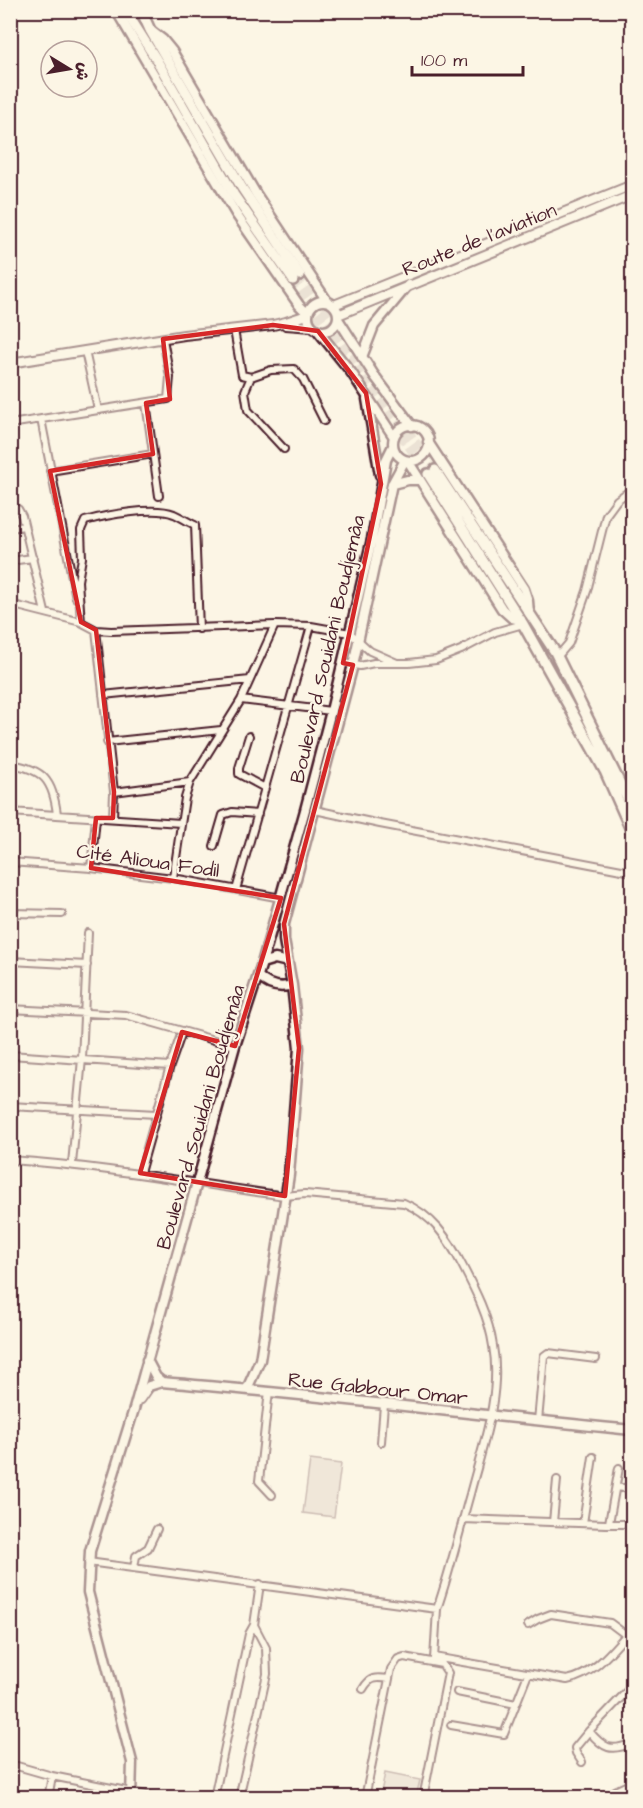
<svg xmlns="http://www.w3.org/2000/svg" width="643" height="1808" font-family="'Architects Daughter','Playpen Sans Arabic',sans-serif">
	<style>
		.green { fill: #e2d5ca; stroke: #967a7a; stroke-width: 1.5 }
		.lines { fill: none; stroke-linecap: round; stroke-linejoin: round }
		.trunk-tunnel { stroke: #d8cac0; stroke-width: 9; stroke-dasharray: 9 4.5; stroke-linecap: butt }
		.minor-casing { stroke: #4a1f2b; stroke-width: 10 }
		.tertiary-casing { stroke: #4a1f2b; stroke-width: 12 }
		.secondary-casing { stroke: #4a1f2b; stroke-width: 13 }
		.trunk-casing { stroke: #4a1f2b; stroke-width: 14 }
		.minor { stroke: #fcf5e5; stroke-width: 6 }
		.tertiary { stroke: #fcf5e5; stroke-width: 8 }
		.secondary { stroke: #fcf5e5; stroke-width: 8 }
		.trunk { stroke: #fcf5e5; stroke-width: 9 }
		.marked { fill: none; stroke: #d62828; stroke-width: 4.5; stroke-linejoin: round }
		.labels { text-anchor: middle; stroke-width: 4.5; stroke-linejoin: round; paint-order: stroke }
		.street-label { font-size: 20px; fill: #4a1f2b; stroke: #fcf5e5 }
	</style>
	<rect width="100%" height="100%" fill="#fcf5e5"/>
	<filter id="ink" filterUnits="userSpaceOnUse"><feTurbulence type="fractalNoise" baseFrequency=".0167" numOctaves="2"/><feDisplacementMap in="SourceGraphic" scale="12" xChannelSelector="R" yChannelSelector="G"/><feConvolveMatrix kernelMatrix="1 2 1 2 8 2 1 2 1" color-interpolation-filters="sRGB"/></filter>
	<g filter="url(#ink)">
		<!-- green -->
		<path class="green" d="M310,1460L341,1464L334,1517L303,1513Z
			M385,1773L420,1780L416,1797H380Z"/>
		<g class="lines">
			<!-- trunk-tunnel -->
			<path class="trunk-tunnel" d="M300,275L435,470
				M293,280L428,474"/>
			<!-- minor casing -->
			<g class="minor-casing">
				<path id="minor" d="M234,330L242,375L251,377L271,370L294,369L303,379L324,421
					M85,351L98,410
					M251,377L245,391L248,410L284,449
					M146,403L159,496
					M41,419L76,598
					M10,424L168,399L170,377L163,339
					M50,471L153,454
					M10,511L18,509L22,516L45,612
					M10,528L24,526
					M10,561L33,558
					M10,604L81,622L96,630L111,631L275,625L311,626L350,633L370,651L397,663
					M81,622L78,581L82,558L81,530L85,521C106,515 154,506 174,514C181,517 188,522 195,525L199,629
					M96,630L114,792L113,818
					M558,656L569,643L587,591L606,515L617,500L632,489
					M343,663L360,666L374,663H409L436,660L461,650L495,632L523,624
					M103,695L250,680
					M241,700L331,711
					M249,736L239,768V774L265,788
					M107,742L221,730
					M10,764C44,769 53,781 57,814
					M114,792L190,782
					M315,810L380,824L632,872
					M10,812L181,823
					M214,846L223,815L232,812L258,814
					M10,862L91,868L173,878L281,898
					M91,868L96,818
					M173,878L185,798L190,782L241,700L275,625
					M236,890L311,626
					M10,913L62,914
					M10,961L87,965
					M10,1009L126,1015L235,1046
					M10,1055L170,1066
					M10,1106L156,1114
					M10,1160C103,1166 193,1183 285,1196L305,1194L404,1203C432,1215 448,1238 462,1265C475,1290 489,1317 493,1346C502,1395 482,1447 470,1494C459,1533 450,1571 437,1609L88,1562
					M72,1164L82,1059L88,933
					M140,1173L170,1066L182,1032
					M269,1391L259,1481L272,1495
					M538,1421L544,1356L548,1353L596,1359
					M381,1442L384,1405
					M616,1487L632,1489
					M463,1519L606,1524L609,1523L619,1468
					M553,1522L557,1480
					M583,1523L593,1457
					M606,1524H632
					M134,1568L136,1556L148,1548L157,1529
					M528,1625L538,1619L551,1614L610,1623L626,1635
					M434,1657L567,1680C593,1675 610,1653 626,1635L632,1641
					M434,1659L437,1609
					M632,1686L589,1731C604,1749 611,1752 632,1743
					M363,1689C370,1677 375,1677 389,1679
					M457,1692L516,1704
					M451,1725L504,1734L528,1674
					M582,1762L576,1753L575,1748L589,1731
					M10,1764L52,1776L161,1798
					M615,1791L632,1783
					M48,1798L52,1776
					M214,1798L249,1634L254,1625
					M239,1798L267,1674L266,1648L254,1625L260,1584
					M365,1798L391,1669L398,1659L404,1657L442,1664L448,1673L423,1798"/>
			</g>
			<!-- tertiary casing -->
			<g class="tertiary-casing">
				<path id="tertiary" d="M334,305L632,185
					M338,315L632,195
					M286,325L312,327
					M10,363L184,335L273,325L286,322L307,315"/>
			</g>
			<!-- secondary casing -->
			<g class="secondary-casing">
				<path id="secondary" d="M116,10L236,214L299,305L308,314
					M150,30L163,40L172,51L256,194L327,301
					M308 316a15 15 0 1 1 30 0a15 15 0 1 1-30 0Z
					M338,319L374,375L412,426
					M318,331L351,372L394,437
					M362,357L374,326L408,285
					M367,399L380,475
					M393 443a18 18 0 1 1 36 0a18 18 0 1 1-36 0Z
					M428,442L524,589L528,601L529,613
					M408,461L502,609L512,618L521,620
					M392,484L408,480H420
					M262,963L275,959L288,962
					M258,976C268,986 279,989 292,985
					M147,1360L156,1377L162,1382
					M247,1389L260,1360L289,1175L299,1048L292,985L284,940V924L353,665L392,484L405,460
					M140,1399L149,1386L162,1382C319,1395 475,1415 632,1430
					M131,1798L132,1762L88,1592L90,1551L134,1409L235,1046L262,963L305,810L331,711L372,539L386,460L393,446"/>
			</g>
			<!-- trunk casing -->
			<g class="trunk-casing">
				<path id="trunk" d="M125,10L156,59L234,195L293,280
					M141,10L150,30L242,188L300,275
					M435,470L555,652L632,808
					M428,474L523,624L605,771L632,832"/>
			</g>
			<!-- minor -->
			<use href="#minor" class="minor"/>
			<!-- tertiary -->
			<use href="#tertiary" class="tertiary"/>
			<!-- secondary -->
			<use href="#secondary" class="secondary"/>
			<!-- trunk -->
			<use href="#trunk" class="trunk"/>
		</g>
	</g>
	<!-- marked area -->
	<path d="M0 0H643V1808H0ZM273,325L318,331L366,393L381,484L343,663L353,665L284,924L299,1048L285,1196L140,1173L182,1032L235,1046L281,898L91,868L96,818H113L114,792L96,630L81,622L50,471L153,454L146,403L170,399L163,339Z" fill="#fcf5e5" fill-opacity=".55" fill-rule="evenodd"/>
	<path class="marked" d="M273,325L318,331L366,393L381,484L343,663L353,665L284,924L299,1048L285,1196L140,1173L182,1032L235,1046L281,898L91,868L96,818H113L114,792L96,630L81,622L50,471L153,454L146,403L170,399L163,339Z"/>
	<g class="labels">
		<!-- street labels -->
		<g class="street-label">
			<text transform="translate(479 239) rotate(-22)" y="7">Route de l'aviation</text>
			<text transform="translate(327 649) rotate(-77)" y="7">Boulevard Souidani Boudjemâa</text>
			<text transform="translate(148 860) rotate(8)" y="7">Cité Alioua Fodil</text>
			<text transform="translate(200 1117) rotate(-74)" y="7">Boulevard Souidani Boudjemâa</text>
			<text transform="translate(378 1388) rotate(6)" y="7">Rue Gabbour Omar</text>
		</g>
	</g>
	<!-- margin -->
	<rect width="643" height="1808" fill="none" stroke="#fcf5e5" stroke-width="36"/>
	<rect x="18" y="18" width="607" height="1772" fill="none" stroke="#4a1f2b" stroke-width="2" filter="url(#ink)"/>
	<!-- north arrow -->
	<g transform="translate(69 69) rotate(101)"><circle r="28" fill="#fcf5e5" stroke="#b59f9b" stroke-width="1.5"/>
	<path d="M0-4.5L10 22L0 15L-10 22Z" fill="#4a1f2b"/>
	<text y="-9" font-size="16" font-weight="bold" text-anchor="middle" fill="#4a1f2b">ش</text>
	</g>
	<!-- scale -->
	<path d="M412 66v9h111v-9" fill="none" stroke="#4a1f2b" stroke-width="3"/>
	<text x="421" y="66" font-size="18" fill="#4a1f2b" stroke="#fcf5e5" stroke-width="4.5" paint-order="stroke">100 m</text>
</svg>
